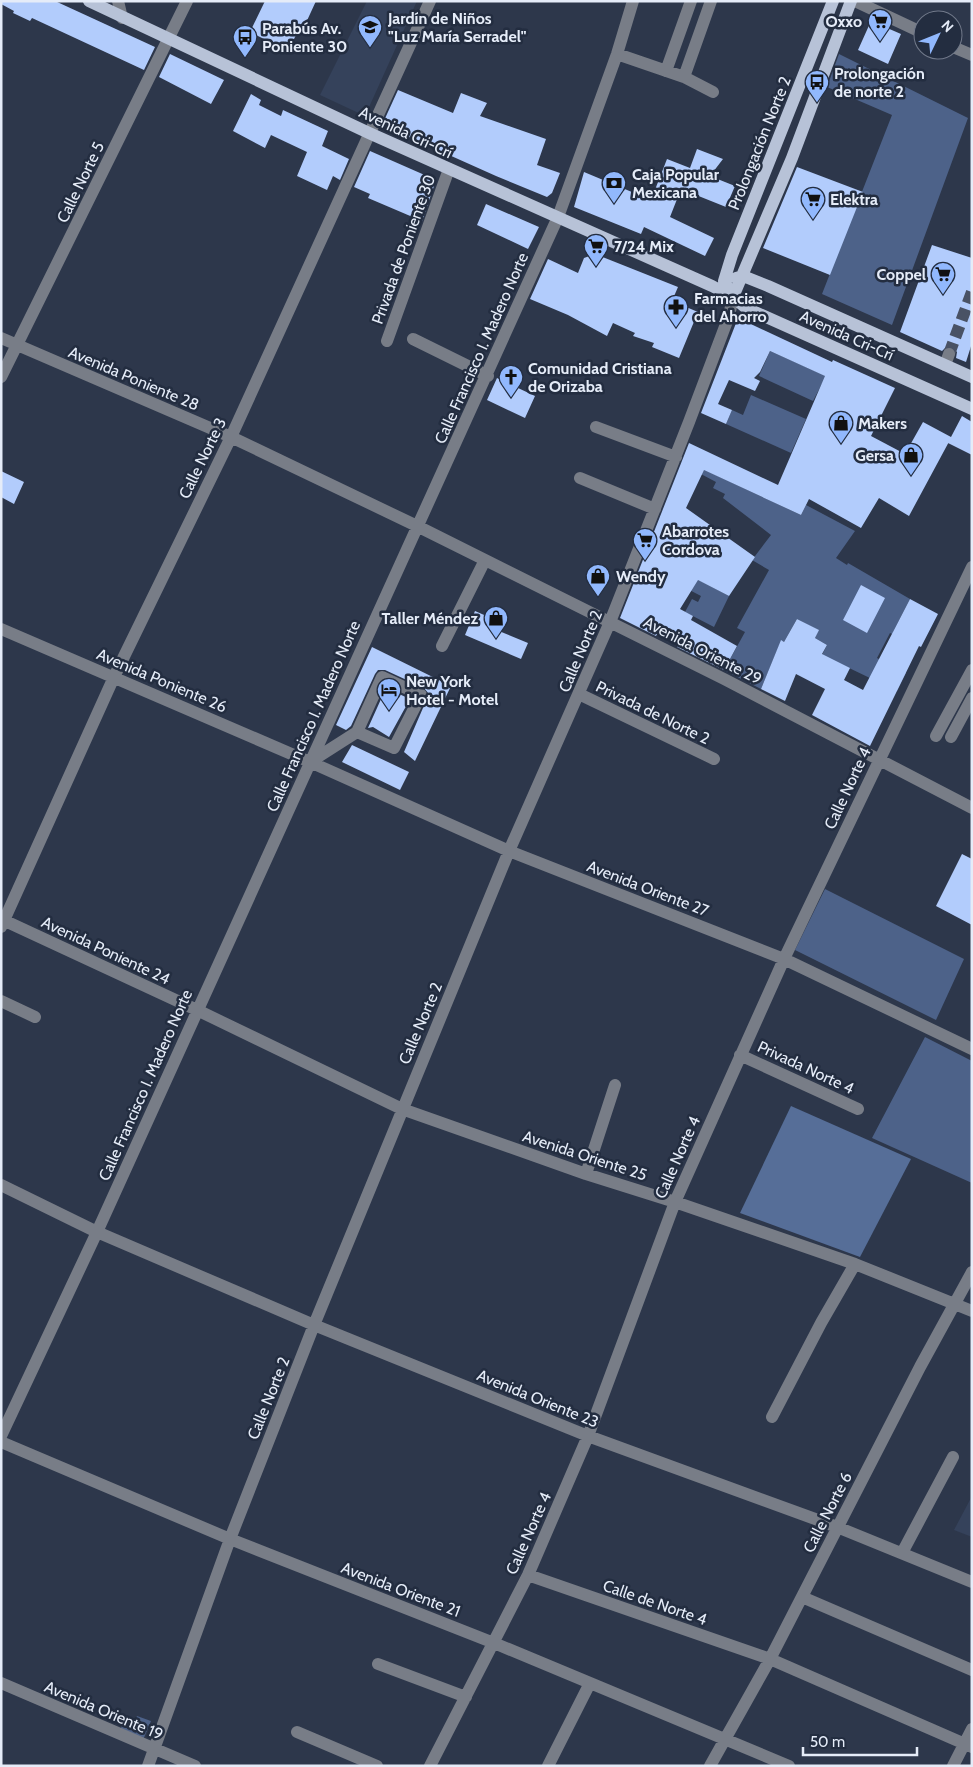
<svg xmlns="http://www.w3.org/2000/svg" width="973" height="1767" font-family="Cabin,sans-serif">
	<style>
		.built { fill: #35425b }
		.green { fill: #4d6289 }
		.forest { fill: #566e98 }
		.building { fill: #b2ccfc }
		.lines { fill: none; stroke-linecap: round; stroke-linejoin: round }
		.minor-tunnel { stroke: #495265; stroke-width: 12; stroke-dasharray: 12 6; stroke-linecap: butt }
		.minor { stroke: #787d87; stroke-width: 12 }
		.major { stroke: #b7c2d7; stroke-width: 12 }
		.labels { text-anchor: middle; stroke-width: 5; stroke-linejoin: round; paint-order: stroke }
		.poi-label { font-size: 16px; font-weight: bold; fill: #e5ecf8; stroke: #232d40; text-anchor: start }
		.street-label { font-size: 16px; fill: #e5ecf8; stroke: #232d40 }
	</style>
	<rect width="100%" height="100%" fill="#2d374b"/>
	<!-- built -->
	<path class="built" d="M367,1H417L365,116L320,95Z
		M972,1496V1537L954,1530Z"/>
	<!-- green -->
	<path class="green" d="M839,54L968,118L892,325L822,294L892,115L827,87Z
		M770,351L826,376L813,401L759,376Z
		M751,395L806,419L791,453L726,424L732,410L743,415Z
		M688,462L801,515L806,505L855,531L836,558L847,565L848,563L910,599L893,632L921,647L890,633L877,658L906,673L897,691L822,655L827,645L815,638L818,630L797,619L784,642L781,641L761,689L724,670L745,632L737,628L769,570L752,560L771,535L723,498L725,494L713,488L716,482L699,473Z
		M680,570L729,596L714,627L685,612L692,599L698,602L701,596L674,582Z
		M825,889L964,959L936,1020L795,950Z
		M925,1037L972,1061V1183L872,1138Z
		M137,1716L151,1721L143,1740L120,1731L125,1717L135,1721Z"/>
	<!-- forest -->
	<path class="forest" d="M791,1106L911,1159L860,1257L740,1213Z"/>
	<!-- building -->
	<path class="building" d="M1,1H55L155,47L144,70L32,18L30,21L13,13L14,11L1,4Z
		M265,1H316L305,25L302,23L288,51L250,32Z
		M871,21L901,34L888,64L858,50Z
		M170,54L224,80L211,104L159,77Z
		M398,90L453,113L461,93L487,103L480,116L546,139L537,165L560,173L552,193L547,197L496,176L382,125Z
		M251,94L261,100L259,105L281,116L283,110L328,131L322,146L349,159L340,180L333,176L327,190L297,176L307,152L271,135L265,148L233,131Z
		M697,149L723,159L710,176L735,186L726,207L681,189L670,217L714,238L705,256L644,227L641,234L574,207L584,172L651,200L667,159L690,168Z
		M370,151L436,180L422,221L368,198L370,194L354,187Z
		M797,167L863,192L830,275L763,248Z
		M486,204L539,227L528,249L477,225Z
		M932,245L972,258V343L966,362L956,358L957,352L952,347L947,346L942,351L900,332Z
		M595,254L678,287L672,301L698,312L679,358L652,347L654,343L633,336L635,333L613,323L607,336L568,315L530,299L548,259L578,273L584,258Z
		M738,318L832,362L833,360L895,388L871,436L905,454L923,422L951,437L962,416L972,422V455L948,443L951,438L909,516L879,498L861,528L809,499L801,515L704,470L686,508L755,557L729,596L698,580L680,609L693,616L691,620L737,646L724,670L677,647L683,636L662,625L656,636L620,618L689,443L778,485L825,376L770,351L760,372L754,378L760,381L755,391L729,380L718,404L732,410L726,424L701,413Z
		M497,378L535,396L525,418L487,400Z
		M1,471L24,482L14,504L1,497Z
		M861,585L885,598L867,633L843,620Z
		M910,599L938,614L921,647L919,646L870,746L812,715L825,689L796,674L785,701L761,689L781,640L784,642L797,619L819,630L815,638L827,645L822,654L850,668L844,680L863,690Z
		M475,611L498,621L494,629L528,643L521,659L465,635Z
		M372,647L451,686L415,761L404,752L429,694L424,688L385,670H378L375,674L351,726L346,730L336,725Z
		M386,688L410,699L389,737L373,727L368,728Z
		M352,745L409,772L400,790L342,762Z
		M962,854L972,859V925L936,906Z"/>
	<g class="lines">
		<!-- minor-tunnel -->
		<path class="minor-tunnel" d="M949,354L972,292"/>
		<!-- minor -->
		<path class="minor" d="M118,1L122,18
			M855,1L923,33
			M953,47L972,55
			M617,54L684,77L711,1
			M666,71L691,1
			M684,77L713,92
			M1,338L231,437L417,526L724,679L972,808
			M413,339L488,376
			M387,341L449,169
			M945,365L949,354
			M1,377L187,1
			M596,427L676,457
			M580,478L655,509
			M1,629L310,762L509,851L784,959L972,1049
			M442,646L485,560
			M579,694L714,759
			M936,736L972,670
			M951,737L972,698
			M310,762L357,732L382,677L421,695L394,748L357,732
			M1,919L197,1010L402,1109L586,1174L675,1202L855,1264L972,1311
			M1,927L114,677L231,437L430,1
			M1,1001L35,1017
			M740,1055L858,1109
			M586,1174L615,1085
			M1,1185L97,1232L314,1325L588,1436L837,1527L972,1582
			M772,1417L821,1323L855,1264
			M1,1436L97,1232L558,217L617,54L633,1
			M1,1442L230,1539L494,1643L789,1766
			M902,1553L953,1457
			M528,1575L770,1659L972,1747
			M802,1597L972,1670
			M378,1664L466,1697
			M1,1683L195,1766
			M297,1732L377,1766
			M148,1766L230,1539L314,1325L509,851L610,622L689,422L729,316L733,297
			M430,1766L528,1575L588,1436L675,1202L784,959L972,567
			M548,1766L590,1683
			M710,1766L770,1659L920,1367L972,1272
			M953,1766L972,1729"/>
		<!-- major -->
		<path class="major" d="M89,1L369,133L712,286L733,297L746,308L972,409
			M736,278L743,276L768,286L972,377
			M733,297L724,281L732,255L833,1
			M733,297L792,158L851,1"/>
	</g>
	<!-- icons -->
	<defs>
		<g id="supermarket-pin" transform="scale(1.25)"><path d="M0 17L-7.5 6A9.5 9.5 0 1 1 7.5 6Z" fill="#91b8fd" stroke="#232d40"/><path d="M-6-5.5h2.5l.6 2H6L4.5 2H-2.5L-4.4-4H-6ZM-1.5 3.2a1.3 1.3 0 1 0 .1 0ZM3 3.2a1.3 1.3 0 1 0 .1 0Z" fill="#111"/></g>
		<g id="school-pin" transform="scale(1.25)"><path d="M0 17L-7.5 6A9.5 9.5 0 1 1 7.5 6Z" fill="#91b8fd" stroke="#232d40"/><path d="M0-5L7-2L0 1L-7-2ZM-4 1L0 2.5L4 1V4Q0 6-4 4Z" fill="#111"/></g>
		<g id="bus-pin" transform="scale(1.25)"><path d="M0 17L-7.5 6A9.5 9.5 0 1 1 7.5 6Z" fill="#91b8fd" stroke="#232d40"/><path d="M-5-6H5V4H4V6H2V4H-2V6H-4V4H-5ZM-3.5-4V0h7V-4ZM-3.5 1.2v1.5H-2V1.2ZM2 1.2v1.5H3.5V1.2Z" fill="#111"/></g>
		<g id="bank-pin" transform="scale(1.25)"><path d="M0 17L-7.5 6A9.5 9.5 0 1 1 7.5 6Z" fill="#91b8fd" stroke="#232d40"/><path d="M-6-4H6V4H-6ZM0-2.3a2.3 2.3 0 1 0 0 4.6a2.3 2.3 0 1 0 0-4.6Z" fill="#111"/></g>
		<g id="pharmacy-pin" transform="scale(1.25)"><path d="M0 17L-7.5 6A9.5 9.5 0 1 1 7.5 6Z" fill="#91b8fd" stroke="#232d40"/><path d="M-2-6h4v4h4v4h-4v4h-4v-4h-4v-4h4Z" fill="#111"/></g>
		<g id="church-pin" transform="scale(1.25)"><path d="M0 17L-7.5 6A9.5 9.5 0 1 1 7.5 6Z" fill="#91b8fd" stroke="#232d40"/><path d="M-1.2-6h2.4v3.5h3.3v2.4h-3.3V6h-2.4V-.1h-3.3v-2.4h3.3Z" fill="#111"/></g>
		<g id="shop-pin" transform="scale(1.25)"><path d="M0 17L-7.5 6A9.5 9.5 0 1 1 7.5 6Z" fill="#91b8fd" stroke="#232d40"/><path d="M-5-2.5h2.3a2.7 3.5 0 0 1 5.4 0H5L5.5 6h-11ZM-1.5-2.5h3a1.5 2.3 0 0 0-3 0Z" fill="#111"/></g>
		<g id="hotel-pin" transform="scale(1.25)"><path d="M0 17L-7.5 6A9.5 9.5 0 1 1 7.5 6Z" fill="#91b8fd" stroke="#232d40"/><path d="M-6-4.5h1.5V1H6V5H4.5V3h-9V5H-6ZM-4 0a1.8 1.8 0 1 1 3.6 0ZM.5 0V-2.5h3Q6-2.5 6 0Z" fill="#111"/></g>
	</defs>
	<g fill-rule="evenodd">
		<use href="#supermarket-pin" x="880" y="21"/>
		<use href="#school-pin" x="370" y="27"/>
		<use href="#bus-pin" x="245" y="37"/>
		<use href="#bus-pin" x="817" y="82"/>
		<use href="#bank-pin" x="614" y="183"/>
		<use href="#supermarket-pin" x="813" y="199"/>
		<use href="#supermarket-pin" x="596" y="246"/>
		<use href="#supermarket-pin" x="943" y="274"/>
		<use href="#pharmacy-pin" x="676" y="307"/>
		<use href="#church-pin" x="511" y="377"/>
		<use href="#shop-pin" x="841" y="423"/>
		<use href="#shop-pin" x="911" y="455"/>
		<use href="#supermarket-pin" x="645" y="540"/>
		<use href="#shop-pin" x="598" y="576"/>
		<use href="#shop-pin" x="496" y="618"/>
		<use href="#hotel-pin" x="389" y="690"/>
	</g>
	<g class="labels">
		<!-- poi labels -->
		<g class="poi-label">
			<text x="388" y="24">Jardín de Niños<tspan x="388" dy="18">"Luz María Serradel"</tspan></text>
			<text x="862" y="27" text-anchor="end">Oxxo</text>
			<text x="262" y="34">Parabús Av.<tspan x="262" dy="18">Poniente 30</tspan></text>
			<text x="834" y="79">Prolongación<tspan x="834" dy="18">de norte 2</tspan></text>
			<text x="632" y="180">Caja Popular<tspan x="632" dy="18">Mexicana</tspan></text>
			<text x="830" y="205">Elektra</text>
			<text x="614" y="252">7/24 Mix</text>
			<text x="926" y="280" text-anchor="end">Coppel</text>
			<text x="694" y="304">Farmacias<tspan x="694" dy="18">del Ahorro</tspan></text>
			<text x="528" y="374">Comunidad Cristiana<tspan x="528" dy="18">de Orizaba</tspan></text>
			<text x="858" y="429">Makers</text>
			<text x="894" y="461" text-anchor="end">Gersa</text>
			<text x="662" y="537">Abarrotes<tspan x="662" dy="18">Cordova</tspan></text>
			<text x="616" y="582">Wendy</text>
			<text x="478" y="624" text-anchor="end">Taller Méndez</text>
			<text x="406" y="687">New York<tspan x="406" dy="18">Hotel - Motel</tspan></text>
		</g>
		<!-- street labels -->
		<g class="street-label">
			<text transform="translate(406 132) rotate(25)" y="6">Avenida Cri-Crí</text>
			<text transform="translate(759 143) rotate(-68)" y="6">Prolongación Norte 2</text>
			<text transform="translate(80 182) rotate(-64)" y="6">Calle Norte 5</text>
			<text transform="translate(403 249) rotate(-70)" y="6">Privada de Poniente 30</text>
			<text transform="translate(847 335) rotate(24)" y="6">Avenida Cri-Crí</text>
			<text transform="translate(481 348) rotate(-66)" y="6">Calle Francisco I. Madero Norte</text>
			<text transform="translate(134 378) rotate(23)" y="6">Avenida Poniente 28</text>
			<text transform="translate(202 458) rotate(-64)" y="6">Calle Norte 3</text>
			<text transform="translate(703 650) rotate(27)" y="6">Avenida Oriente 29</text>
			<text transform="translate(580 651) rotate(-67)" y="6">Calle Norte 2</text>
			<text transform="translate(162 680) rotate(23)" y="6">Avenida Poniente 26</text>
			<text transform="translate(653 712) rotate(26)" y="6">Privada de Norte 2</text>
			<text transform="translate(313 716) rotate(-66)" y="6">Calle Francisco I. Madero Norte</text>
			<text transform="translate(847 788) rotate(-65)" y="6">Calle Norte 4</text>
			<text transform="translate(648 888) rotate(21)" y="6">Avenida Oriente 27</text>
			<text transform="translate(106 950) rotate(25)" y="6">Avenida Poniente 24</text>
			<text transform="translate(420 1023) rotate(-67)" y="6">Calle Norte 2</text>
			<text transform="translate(806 1067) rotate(25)" y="6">Privada Norte 4</text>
			<text transform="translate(145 1085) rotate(-66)" y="6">Calle Francisco I. Madero Norte</text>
			<text transform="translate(585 1155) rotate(18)" y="6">Avenida Oriente 25</text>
			<text transform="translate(677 1157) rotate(-66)" y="6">Calle Norte 4</text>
			<text transform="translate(268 1398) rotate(-68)" y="6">Calle Norte 2</text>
			<text transform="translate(538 1398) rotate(22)" y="6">Avenida Oriente 23</text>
			<text transform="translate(827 1512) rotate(-63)" y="6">Calle Norte 6</text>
			<text transform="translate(528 1533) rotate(-66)" y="6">Calle Norte 4</text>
			<text transform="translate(401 1589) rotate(21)" y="6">Avenida Oriente 21</text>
			<text transform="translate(655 1602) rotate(19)" y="6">Calle de Norte 4</text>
			<text transform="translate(104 1710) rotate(23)" y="6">Avenida Oriente 19</text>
		</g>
	</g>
	<!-- border -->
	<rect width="973" height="1767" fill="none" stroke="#e5ecf8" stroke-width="5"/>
	<!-- north arrow -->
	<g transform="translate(938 35) rotate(47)"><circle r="24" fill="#232d40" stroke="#71798a"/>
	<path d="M0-4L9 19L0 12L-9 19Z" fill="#91b8fd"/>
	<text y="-8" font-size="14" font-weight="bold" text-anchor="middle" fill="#e5ecf8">N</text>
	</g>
	<!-- scale -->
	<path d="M803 1747v8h114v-8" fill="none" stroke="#e5ecf8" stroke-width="2.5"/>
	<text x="810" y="1747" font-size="15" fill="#e5ecf8" stroke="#232d40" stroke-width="4" paint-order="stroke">50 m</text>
</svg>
